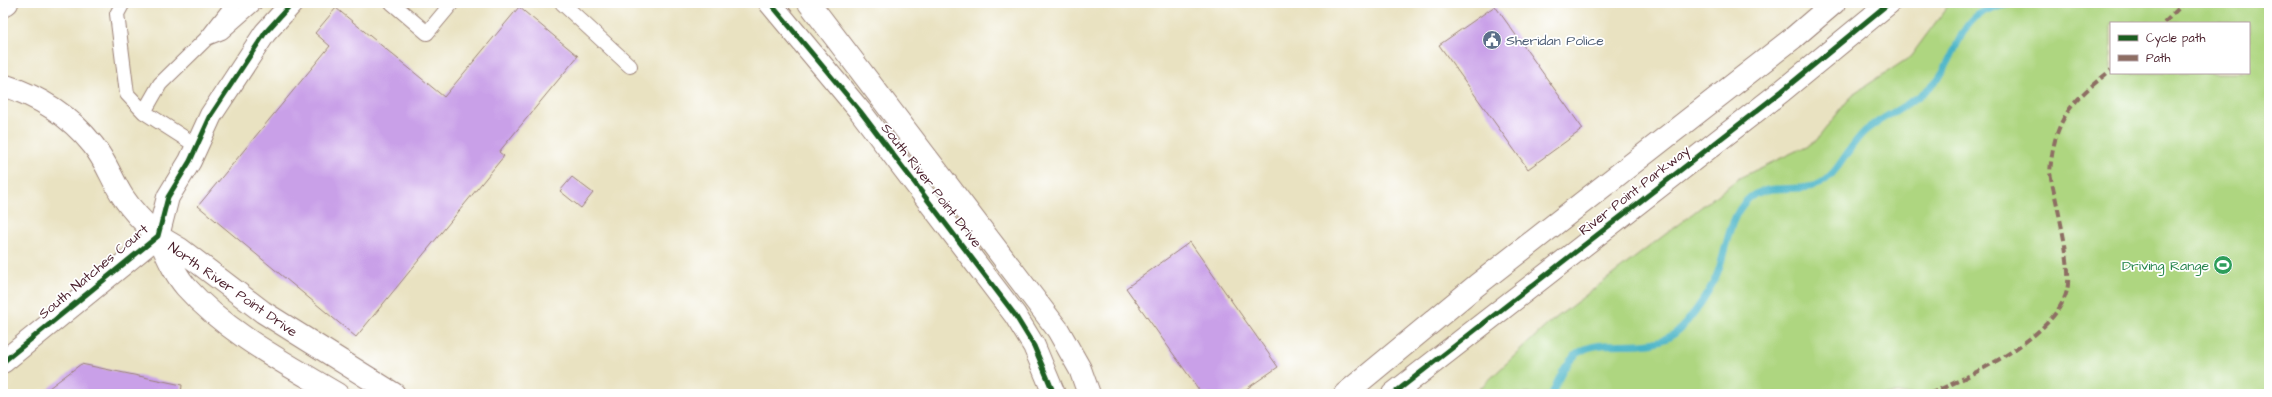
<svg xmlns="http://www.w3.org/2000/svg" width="2272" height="397" font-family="'Architects Daughter',sans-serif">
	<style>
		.green { fill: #aed680; stroke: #7c7a56; fill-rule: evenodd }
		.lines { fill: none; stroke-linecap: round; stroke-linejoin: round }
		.stream { stroke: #49b4c7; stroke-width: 7 }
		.building { fill: #c9a0e8 }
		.lane-casing { stroke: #9a8076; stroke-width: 16 }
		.street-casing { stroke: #9a8076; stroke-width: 24 }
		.secondary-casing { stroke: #9a8076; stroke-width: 24 }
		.highway-casing { stroke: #9a8076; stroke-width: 24 }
		.lane { stroke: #fff; stroke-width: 14 }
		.street { stroke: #fff; stroke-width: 22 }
		.secondary { stroke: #fff; stroke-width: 22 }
		.highway { stroke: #fff; stroke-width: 22 }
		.quiet { stroke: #8d6e63; stroke-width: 4; stroke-dasharray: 8 4; stroke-linecap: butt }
		.cycleway-casing { stroke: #fff; stroke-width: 8 }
		.cycleway { stroke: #1b5e20; stroke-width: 5 }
		.labels { text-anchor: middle; stroke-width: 3.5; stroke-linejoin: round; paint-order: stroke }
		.service-label { font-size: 14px; fill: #4e5e75; stroke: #fff; text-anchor: start }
		.street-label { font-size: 14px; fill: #4a1f2b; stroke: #fff }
		.leisure-label { font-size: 14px; fill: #27864d; stroke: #fff; text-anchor: end }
	</style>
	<rect width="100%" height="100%" fill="#fff"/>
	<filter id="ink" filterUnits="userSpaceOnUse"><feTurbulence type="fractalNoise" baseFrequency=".025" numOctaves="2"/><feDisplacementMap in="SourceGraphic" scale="8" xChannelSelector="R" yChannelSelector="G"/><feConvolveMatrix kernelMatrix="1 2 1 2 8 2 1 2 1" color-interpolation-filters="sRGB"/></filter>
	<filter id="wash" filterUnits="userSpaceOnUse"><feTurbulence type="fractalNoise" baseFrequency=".012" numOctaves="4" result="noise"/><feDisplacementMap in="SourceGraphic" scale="16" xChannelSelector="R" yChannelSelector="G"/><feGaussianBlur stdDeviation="0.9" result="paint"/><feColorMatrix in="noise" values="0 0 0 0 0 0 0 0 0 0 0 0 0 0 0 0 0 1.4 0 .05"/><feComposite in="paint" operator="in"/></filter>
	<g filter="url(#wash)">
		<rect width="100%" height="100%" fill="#e9e2c1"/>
		<!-- green -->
		<path class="green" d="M1950,3H2269V394H1474L1548,324L1739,178L1815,142L1852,95L1910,57ZM2111,23H2249V73H2111Z"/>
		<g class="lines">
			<!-- stream -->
			<path class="stream" d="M1552,394C1558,380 1565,363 1578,353C1604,334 1652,357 1680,329C1694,315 1713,287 1719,269C1727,246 1729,218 1747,200C1770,178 1806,199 1829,177C1843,163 1850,145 1865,131C1888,112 1917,103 1937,80C1952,63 1958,33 1973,19C1982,10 1996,7 2008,3"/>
		</g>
		<g id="blocks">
			<!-- building -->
			<path class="building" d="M1495,6L1583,129L1528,169L1439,45Z
				M519,7L578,56L499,152L504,156L356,337L198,206L330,46L315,33L336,8L444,97Z
				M572,177L593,193L581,208L560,191Z
				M1190,242L1278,367L1239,394H1202L1126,288Z
				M81,364L182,385L181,394H41Z"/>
		</g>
	</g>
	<g filter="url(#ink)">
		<use href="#blocks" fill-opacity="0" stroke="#9a8076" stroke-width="1"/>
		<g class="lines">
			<!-- lane casing -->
			<g class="lane-casing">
				<path id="lane" d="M123,3L117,14L127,94L144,112L197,146
					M392,3L427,33L452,3
					M562,3L630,66
					M207,38L222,32L255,3
					M144,112L160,84L206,39L234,3"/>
			</g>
			<!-- street casing -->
			<g class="street-casing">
				<path id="street" d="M3,362L158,236L168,197L190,161L211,115L265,33L292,3"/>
			</g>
			<!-- secondary casing -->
			<g class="secondary-casing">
				<path id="secondary" d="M770,3L860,111L1015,315L1034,346L1054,394
					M809,3L1058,330L1080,369L1089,394
					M158,236L180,249L263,312L394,394
					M158,236C166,253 173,272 186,287C227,333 285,363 337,394
					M1345,394L1477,285L1793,38L1834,3
					M1393,394L1782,91L1889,3"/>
			</g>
			<!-- highway casing -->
			<g class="highway-casing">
				<path id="highway" d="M3,6L7,3
					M3,85C38,96 70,116 93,145C106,161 112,180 123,197C133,212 145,224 158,236"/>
			</g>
			<!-- lane -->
			<use href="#lane" class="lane"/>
			<!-- street -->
			<use href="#street" class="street"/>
			<!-- secondary -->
			<use href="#secondary" class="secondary"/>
			<!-- highway -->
			<use href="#highway" class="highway"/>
			<!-- quiet -->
			<path class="quiet" d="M2164,23L2184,3
				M1929,394C1970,377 2064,333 2068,284C2070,255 2056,203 2050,173C2054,118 2071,102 2111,70"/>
			<!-- cycleway casing -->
			<g class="cycleway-casing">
				<path id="cycleway" d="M770,3L860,111L1015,315L1034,346L1054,394
					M3,362L158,236L168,197L190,161L211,115L265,33L292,3
					M1393,394L1782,91L1889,3"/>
			</g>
			<!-- cycleway -->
			<use href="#cycleway" class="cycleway"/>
		</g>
	</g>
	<!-- icons -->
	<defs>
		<g id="civic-disc" transform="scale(1)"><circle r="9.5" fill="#5c6f8a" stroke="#fff"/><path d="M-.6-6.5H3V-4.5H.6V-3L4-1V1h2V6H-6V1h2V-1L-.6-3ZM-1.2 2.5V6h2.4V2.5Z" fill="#fff"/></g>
		<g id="stadium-disc" transform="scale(1)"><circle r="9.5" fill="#2e9e5b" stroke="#fff"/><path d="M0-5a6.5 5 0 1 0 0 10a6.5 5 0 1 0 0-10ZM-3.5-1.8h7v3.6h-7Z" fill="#fff"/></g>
	</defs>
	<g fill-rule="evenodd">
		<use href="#civic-disc" x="1492" y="40"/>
		<use href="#stadium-disc" x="2223" y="265"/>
	</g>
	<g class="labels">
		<!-- service labels -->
		<g class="service-label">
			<text x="1506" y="45">Sheridan Police</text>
		</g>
		<!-- street labels -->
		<g class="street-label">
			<text transform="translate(932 185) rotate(52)" y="5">South River Point Drive</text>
			<text transform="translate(1634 190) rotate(-38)" y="5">River Point Parkway</text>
			<text transform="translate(93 271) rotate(-40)" y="5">South Natches Court</text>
			<text transform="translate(233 289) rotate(35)" y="5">North River Point Drive</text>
		</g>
		<!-- leisure labels -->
		<g class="leisure-label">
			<text x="2209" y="270">Driving Range</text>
		</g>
	</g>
	<!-- margin -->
	<rect width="2272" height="397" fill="none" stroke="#fff" stroke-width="16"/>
	<!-- legend -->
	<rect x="2110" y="22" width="140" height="52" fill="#ffffff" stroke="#b7a5aa"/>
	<rect x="2118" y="35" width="20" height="6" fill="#1b5e20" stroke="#b7a5aa"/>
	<text x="2146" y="42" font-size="12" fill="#4a1f2b">Cycle path</text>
	<rect x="2118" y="55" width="20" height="6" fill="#8d6e63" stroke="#b7a5aa"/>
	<text x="2146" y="62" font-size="12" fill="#4a1f2b">Path</text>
</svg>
